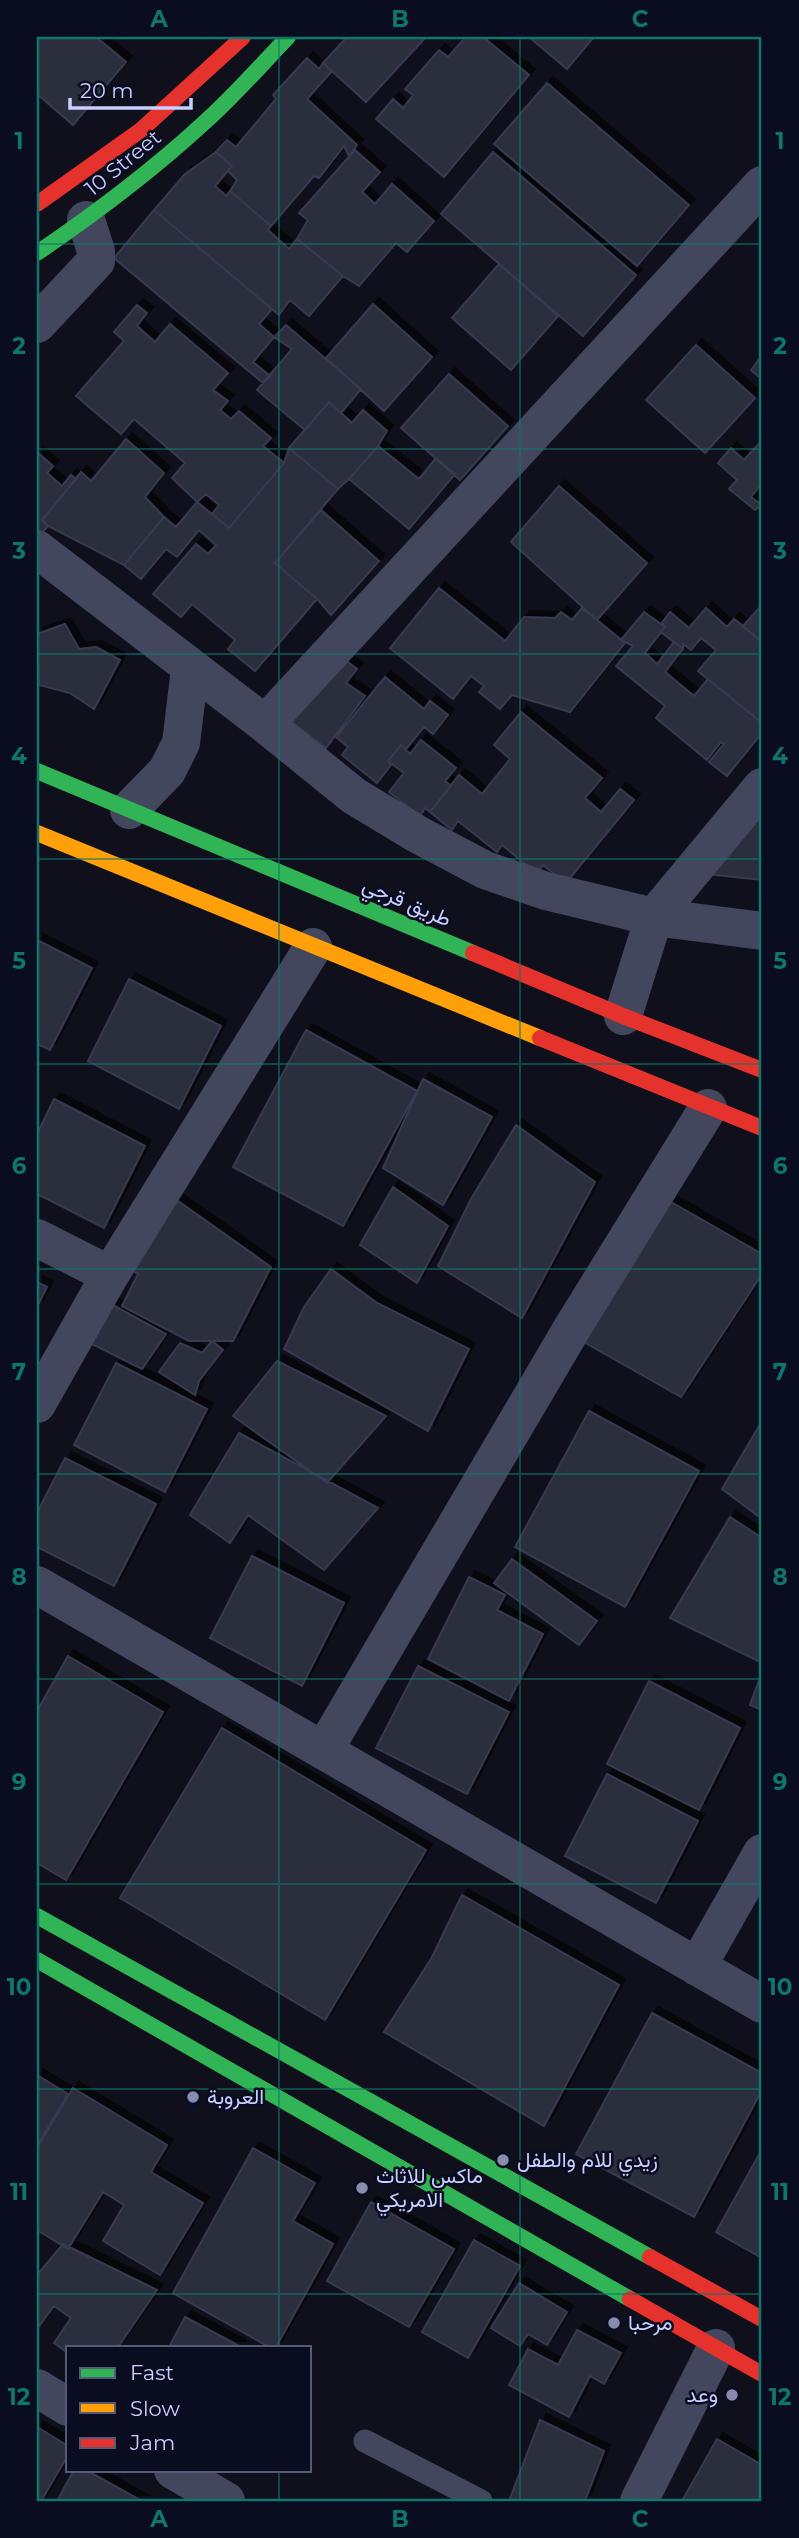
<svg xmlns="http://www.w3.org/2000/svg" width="799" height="2538" font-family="Montserrat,Vazirmatn,sans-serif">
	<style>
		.building { fill: #2c2d3e; stroke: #383a50; stroke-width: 2; filter: url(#shadow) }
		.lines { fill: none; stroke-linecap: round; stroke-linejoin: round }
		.lane { stroke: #42475d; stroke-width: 23 }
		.street { stroke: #42475d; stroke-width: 38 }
		.fast { stroke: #30b455; stroke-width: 16 }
		.slow { stroke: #ff9f0a; stroke-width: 16 }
		.jam { stroke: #e5322d; stroke-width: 16 }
		.grid { fill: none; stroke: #0f766e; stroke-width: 2; stroke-opacity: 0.55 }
		.poi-dot { fill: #888caf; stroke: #0a0c20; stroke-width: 2.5 }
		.labels { text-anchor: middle; stroke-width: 5; stroke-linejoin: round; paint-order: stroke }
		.street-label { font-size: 21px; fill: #c9cfff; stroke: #0a0c20 }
		.poi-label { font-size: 21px; fill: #c9cfff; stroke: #0a0c20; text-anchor: start }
		.neatline { fill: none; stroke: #0f766e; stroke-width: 2.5 }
		.grid-label { font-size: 23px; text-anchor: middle; font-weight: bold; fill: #0f766e }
	</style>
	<defs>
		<filter id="shadow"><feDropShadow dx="6" dy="-6" stdDeviation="0" flood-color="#0009"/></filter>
	</defs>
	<rect width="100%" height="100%" fill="#0f101b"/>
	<!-- building -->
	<path class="building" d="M37,37H96L126,62L73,125L37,94Z
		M347,37H426L366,102L323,63Z
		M466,37H483L529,75L444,177L376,119L393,99L403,108L413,95L405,89L439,50L448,57Z
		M529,37H594L567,69Z
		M307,58L319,69L323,63L332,71L307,99L357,145L349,156L344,146L319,178L314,176L271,226L230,191L237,180L228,171L232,166L216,152L227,140L236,147L276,99L273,95Z
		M547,83L689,205L637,266L494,144Z
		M355,150L380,172L362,192L375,204L392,184L434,221L407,252L396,243L359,286L343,276L297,239L308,220L299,213Z
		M216,152L232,166L215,186L226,196L230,191L271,226L268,230L289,249L297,239L343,276L309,316L290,300L279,315L154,210L185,174Z
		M493,152L636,275L583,336L441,214Z
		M154,210L272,309L259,324L274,337L253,362L270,376L263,383L114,258Z
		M499,264L558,316L511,370L452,318Z
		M373,304L432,357L384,411L326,358Z
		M137,305L147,313L137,326L155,342L170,324L228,373L213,390L228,401L220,410L231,419L239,411L271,438L263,446L284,463L229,528L212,514L219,505L206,494L197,502L172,478L185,463L134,419L121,434L76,396L124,341L114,332Z
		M286,325L361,389L341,413L329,402L305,430L257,390L292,349L274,337Z
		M696,345L755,398L705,453L646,400Z
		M762,355V374L759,377L751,370Z
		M449,374L508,426L460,480L401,428Z
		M329,402L352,423L363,410L387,431L378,446L349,479L338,489L289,448Z
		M126,439L164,473L145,497L164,517L124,565L48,526L42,520L81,472L91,481Z
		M762,440V483L751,497L759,503L762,499V511L758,507L755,510L729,489L737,480L718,463L731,448L744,460Z
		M378,446L419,479L436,458L455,474L409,529L349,479Z
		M289,448L338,489L275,563L317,599L255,671L228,649L235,640L192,604L181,617L153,594L196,544L208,554L216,545L199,530L177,557L166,549L141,579L124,565L164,517L176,527L197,502L229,528L284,463Z
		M37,452L53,466L47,473L62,486L71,475L76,479L42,520L48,526L37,539Z
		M559,486L647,563L597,620L511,542Z
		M321,510L379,561L331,615L317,599L275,563Z
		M439,588L505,641L524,617L555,618L561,612L572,620L582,608L625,643L570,712L512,695L500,709L479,692L484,686L471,676L453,699L390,648Z
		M762,605V642L743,626Z
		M706,608L727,627L734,619L762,642V723L698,671L716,650L701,638L691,650L683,644V649L661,632L665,627L662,623L670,612L689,628Z
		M644,612L665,627L645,653L657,664L674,642L683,649L665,672L694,696L708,679L762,723V733L727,776L709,762L724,744L721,742L707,760L656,718L665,706L616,666L633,646L621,640Z
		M65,624L79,649L96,647L120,660L94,709L70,693L39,685L37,634Z
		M338,655L357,669L346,683L365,696L326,748L279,713Z
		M385,677L424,709L430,701L448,715L433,734L424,727L406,749L401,745L388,761L391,765L377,783L342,755L348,747L336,737Z
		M521,712L602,778L585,798L601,812L620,789L634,800L566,883L543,865L536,873L502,845L497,852L458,821L452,830L430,812L459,775L482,794L510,759L494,745Z
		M421,740L456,768L445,781L451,786L430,812L425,808L420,816L389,792L404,773L388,761L401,745L410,754Z
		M762,800V880L696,873Z
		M37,940L92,968L50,1050L37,1044Z
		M129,979L221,1026L179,1109L88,1061Z
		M306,1030L417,1091L343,1226L233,1167Z
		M423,1079L492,1117L443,1205L383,1168Z
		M54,1099L145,1146L104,1228L37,1194V1134Z
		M516,1125L595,1182L522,1318L438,1266L471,1199Z
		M393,1187L448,1226L417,1283L360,1245Z
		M171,1196L271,1267L233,1341H189L122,1306L138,1274L124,1265Z
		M664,1198L762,1254V1274L681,1397L580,1340Z
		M331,1269L377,1303L469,1349L428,1431L284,1349L304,1307Z
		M37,1282L47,1287L37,1307Z
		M109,1303L166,1334L142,1369L88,1342Z
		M212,1341L223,1350L199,1381L195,1395L159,1372L180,1343L202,1353Z
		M277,1361L386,1416L327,1483L233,1416Z
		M116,1363L207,1409L165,1492L74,1445Z
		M589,1411L699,1471L625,1607L515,1547Z
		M762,1421V1519L722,1489Z
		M239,1433L378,1508L324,1570L248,1515L230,1543L190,1515Z
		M65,1458L156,1504L114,1586L37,1547V1513Z
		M730,1517L762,1538V1663L670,1618Z
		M252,1556L344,1603L302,1686L210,1638Z
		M512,1559L597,1621L579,1645L494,1583Z
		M469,1577L505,1595L497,1610L543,1634L509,1701L428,1659Z
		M68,1656L163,1712L66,1880L37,1863V1711Z
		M418,1666L509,1712L467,1794L376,1748Z
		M762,1672V1710L750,1705Z
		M649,1681L740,1728L699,1810L607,1764Z
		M222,1728L426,1850L325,2020L120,1898Z
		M607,1774L698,1821L656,1903L565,1856Z
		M462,1895L619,1985L544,2126L384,2032L431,1959Z
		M652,2013L762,2073V2090L694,2217L576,2154Z
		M37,2075L68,2094L37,2146Z
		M73,2088L167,2145L151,2172L203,2203L160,2275L103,2241L124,2205L103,2192L68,2249L37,2230V2148Z
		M253,2148L315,2183L293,2221L333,2244L276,2347H269L173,2293Z
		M762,2149V2258L716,2232Z
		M371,2202L454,2249L409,2327L327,2281Z
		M474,2240L520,2266L468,2358L422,2332Z
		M63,2244L157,2290L118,2347H68V2353L54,2343L71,2318L54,2306L37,2329V2275Z
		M519,2283L567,2312L547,2345L528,2334L520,2346L491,2328Z
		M185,2317L241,2347H169Z
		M577,2330L621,2353L604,2384L590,2376L569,2417L509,2385L528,2349L558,2365Z
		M540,2420L604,2451L585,2501H509Z
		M37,2427L68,2446V2455L41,2501H37Z
		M717,2439L762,2465V2501H682Z
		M74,2470H86L142,2501H57Z"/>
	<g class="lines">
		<!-- lane -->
		<path class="lane" d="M365,2441L481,2501"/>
		<!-- street -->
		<path class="street" d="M37,324L96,261V251L86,220
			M37,549L265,724L762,185
			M265,724L354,796L417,834L485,870L546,891L654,917L762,931
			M129,810L167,771L181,743L190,669
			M623,1016L654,917L762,787
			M37,1238L110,1275
			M37,1404L110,1275L313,947
			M37,1585L762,2004
			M324,1750L571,1330L708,1108
			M697,1967L762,1853
			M37,2388L68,2407
			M173,2470L226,2501
			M639,2501L716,2348"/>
		<!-- fast -->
		<path class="fast" d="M37,253C96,213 153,170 206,121C235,95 261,65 288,37
			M37,771L473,953
			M37,1916L650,2257
			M37,1960L630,2299"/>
		<!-- slow -->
		<path class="slow" d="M37,833L540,1038"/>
		<!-- jam -->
		<path class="jam" d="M37,204L141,130L243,37
			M473,953L623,1016L762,1070
			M540,1038L762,1128
			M650,2257L762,2319
			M630,2299L762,2374"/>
	</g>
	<!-- grid -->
	<path class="grid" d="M279,37V2347M520,37V2501M37,244H762M37,449H762M37,654H762M37,859H762M37,1064H762M37,1269H762M37,1474H762M37,1679H762M37,1884H762M37,2089H762M37,2294H762M279,2470V2501"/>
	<!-- markers -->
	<g class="poi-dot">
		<circle cx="193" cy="2097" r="7"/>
		<circle cx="503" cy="2160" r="7"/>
		<circle cx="362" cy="2188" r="7"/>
		<circle cx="614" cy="2323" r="7"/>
		<circle cx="732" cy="2395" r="7"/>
	</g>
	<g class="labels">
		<!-- street labels -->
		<g class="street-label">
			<text transform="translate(123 163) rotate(-39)" y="7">10 Street</text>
			<text transform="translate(407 902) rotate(23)" y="7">طريق قرجي</text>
		</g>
		<!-- poi labels -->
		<g class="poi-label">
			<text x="207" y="2104">العروبة</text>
			<text x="517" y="2167">زيدي للام والطفل</text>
			<text x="376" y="2183">ماكس للاثاث<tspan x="376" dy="24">الامريكي</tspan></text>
			<text x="628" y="2330">مرحبا</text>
			<text x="718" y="2402" text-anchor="end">وعد</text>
		</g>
	</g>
	<!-- border -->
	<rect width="799" height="2538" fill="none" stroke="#0a0c20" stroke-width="77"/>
	<!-- legend -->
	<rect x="66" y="2346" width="245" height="126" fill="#0a0c20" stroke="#565a79" stroke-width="2"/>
	<rect x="80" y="2368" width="35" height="10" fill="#30b455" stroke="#565a79" stroke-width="2"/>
	<text x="130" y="2380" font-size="21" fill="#c9cfff">Fast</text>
	<rect x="80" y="2403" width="35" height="10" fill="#ff9f0a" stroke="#565a79" stroke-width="2"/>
	<text x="130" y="2416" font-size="21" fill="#c9cfff">Slow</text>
	<rect x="80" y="2438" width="35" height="10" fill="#e5322d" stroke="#565a79" stroke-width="2"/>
	<text x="130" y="2450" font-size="21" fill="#c9cfff">Jam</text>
	<!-- scale -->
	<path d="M70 98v10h121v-10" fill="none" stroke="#c9cfff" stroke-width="3.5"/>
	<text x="80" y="98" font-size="21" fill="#c9cfff" stroke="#0a0c20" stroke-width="5" paint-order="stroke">20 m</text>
	<rect x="38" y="38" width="722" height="2462" class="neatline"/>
	<g class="grid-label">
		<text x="159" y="27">A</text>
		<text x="400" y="27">B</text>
		<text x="640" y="27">C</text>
		<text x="19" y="149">1</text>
		<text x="780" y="149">1</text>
		<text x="19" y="354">2</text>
		<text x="780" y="354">2</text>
		<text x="19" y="559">3</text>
		<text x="780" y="559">3</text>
		<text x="19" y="764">4</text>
		<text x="780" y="764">4</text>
		<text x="19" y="969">5</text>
		<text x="780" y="969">5</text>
		<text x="19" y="1174">6</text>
		<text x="780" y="1174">6</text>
		<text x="19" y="1380">7</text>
		<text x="780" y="1380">7</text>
		<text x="19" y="1585">8</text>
		<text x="780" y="1585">8</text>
		<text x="19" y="1790">9</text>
		<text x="780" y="1790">9</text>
		<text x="19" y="1995">10</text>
		<text x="780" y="1995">10</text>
		<text x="19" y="2200">11</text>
		<text x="780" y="2200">11</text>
		<text x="19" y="2405">12</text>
		<text x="780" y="2405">12</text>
		<text x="159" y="2527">A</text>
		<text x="400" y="2527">B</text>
		<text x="640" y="2527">C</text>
	</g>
</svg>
